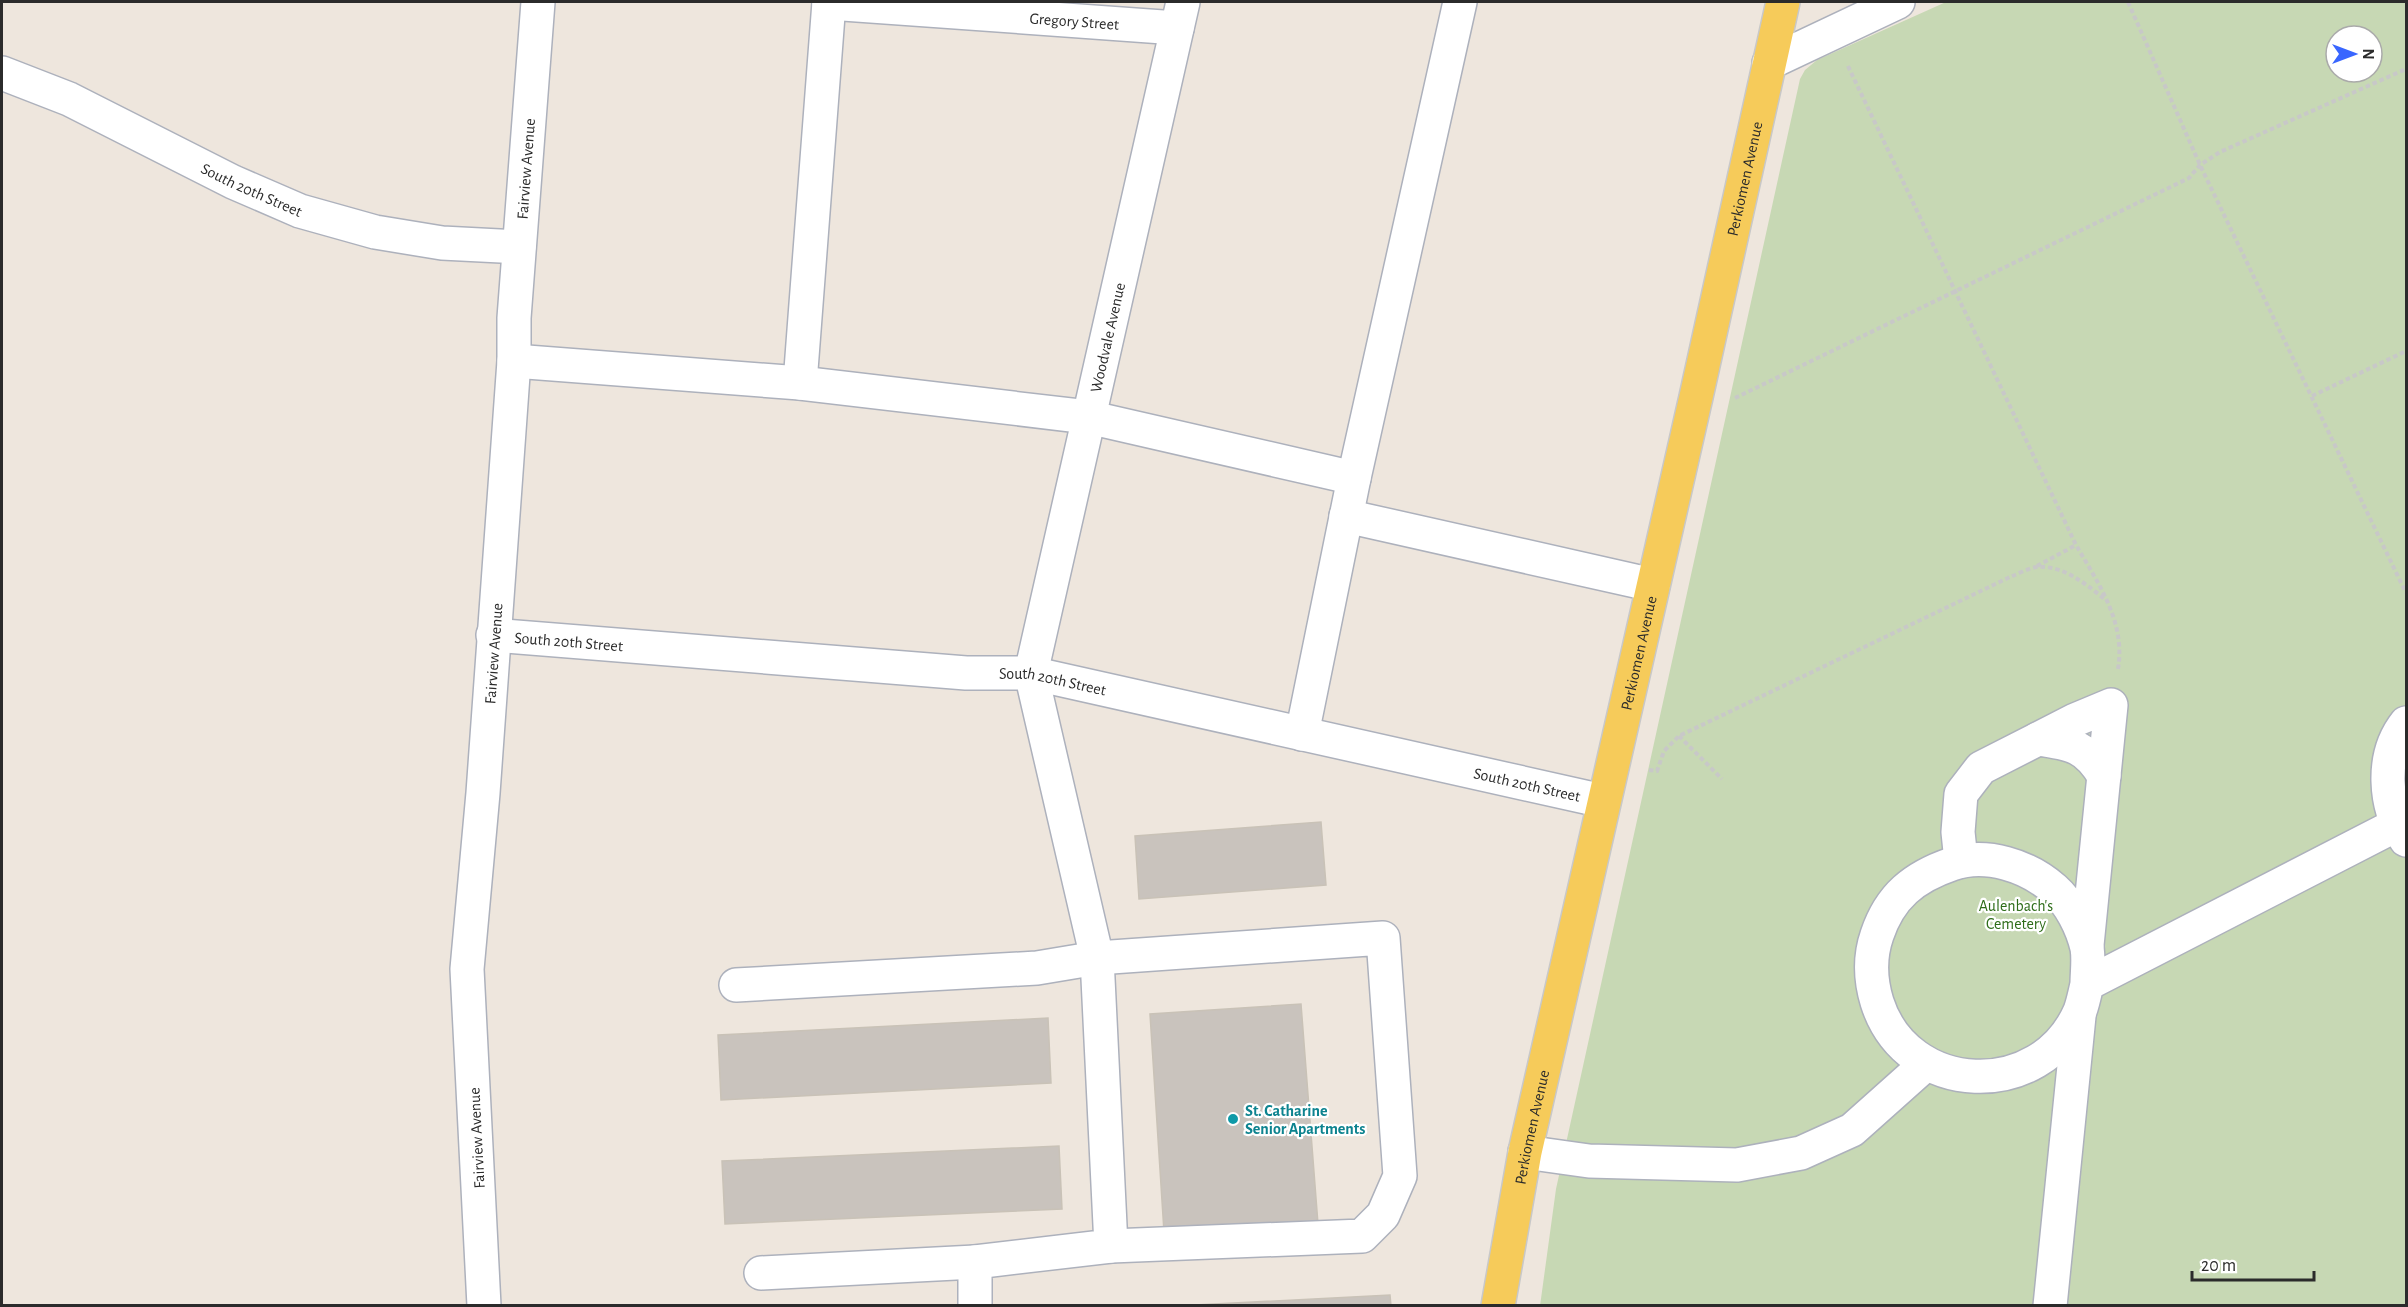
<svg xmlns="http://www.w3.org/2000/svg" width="2408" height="1307" font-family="'Alegreya Sans',sans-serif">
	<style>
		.cemetery { fill: #c7d8b4; fill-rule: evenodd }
		.building { fill: #c9c3bd; stroke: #c9c2b7; stroke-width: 1.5 }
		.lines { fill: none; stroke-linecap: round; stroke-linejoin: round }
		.minor-casing { stroke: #adb1bc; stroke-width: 36 }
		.major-casing { stroke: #c8c8c8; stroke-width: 36 }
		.path { stroke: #c8c8c8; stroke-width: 4; stroke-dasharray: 4.5 3; stroke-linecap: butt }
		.minor { stroke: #fff; stroke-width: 33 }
		.major { stroke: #f6cb5a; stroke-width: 33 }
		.culture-dot { fill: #0f9aa8; stroke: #fff; stroke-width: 2 }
		.labels { text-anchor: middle; stroke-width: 4.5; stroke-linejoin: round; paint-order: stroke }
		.street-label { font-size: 16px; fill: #2b2b2b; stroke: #fff }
		.park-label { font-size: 16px; fill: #2d6c18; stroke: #fff }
		.culture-label { font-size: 16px; font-weight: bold; fill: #0d838f; stroke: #fff; text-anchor: start }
	</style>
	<rect width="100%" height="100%" fill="#eee6dd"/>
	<!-- cemetery -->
	<path class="cemetery" d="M1946,2H2406V1305L1540,1306L1556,1189L1800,79L1805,70L1817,60ZM2336,36H2372V72H2336Z"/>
	<!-- building -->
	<path class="building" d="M1321,822L1326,885L1139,899L1135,836Z
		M1301,1004L1318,1224L1164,1232L1150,1014Z
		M1048,1018L1051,1083L721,1100L718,1035Z
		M1059,1146L1062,1209L725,1224L722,1161Z
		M1390,1295L1391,1306H1175Z"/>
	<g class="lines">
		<!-- minor casing -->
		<g class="minor-casing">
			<g id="minor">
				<path id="s1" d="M829,3L1177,28"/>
				<path d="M1769,63L1898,2"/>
				<path id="s2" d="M2,73L69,99L233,182L300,211L375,232L442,243L519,247"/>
				<path d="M514,361L800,383L1088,417L1354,478"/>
				<path d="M800,383L829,2"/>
				<path d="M1346,516L1653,585"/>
				<path id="s3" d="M493,635L966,673H1031L1603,801"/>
				<path d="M2406,723C2380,756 2384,806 2406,840"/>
				<path d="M1302,734L1354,478L1460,2"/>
				<path d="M2038,739C2072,744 2086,746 2104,776"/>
				<path d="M1961,861L1958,832L1961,794L1981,768L2075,720L2111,705L2087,945"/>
				<path d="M2087,984C2087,973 2089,959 2087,948C2082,927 2070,903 2054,889C2028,866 1986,852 1952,864C1914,877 1890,896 1877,935C1869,958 1870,979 1877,1002C1907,1097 2041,1102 2080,1011C2083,1003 2085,993 2087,984L2396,825"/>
				<path d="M736,985L1037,968L1097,958L1383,938L1400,1176L1383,1215L1362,1236L1111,1246"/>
				<path d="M1525,1152L1589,1161L1737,1165L1801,1153L1852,1130L1926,1064"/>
				<path d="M761,1273L975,1262"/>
				<path id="s4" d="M484,1306L467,969L483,793L514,361V318L538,2"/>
				<path id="s5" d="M975,1306V1262L1111,1246L1097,958L1031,673L1183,2"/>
				<path d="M2050,1306L2079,1016"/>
			</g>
		</g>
		<!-- major casing -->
		<g class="major-casing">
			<g id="major">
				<path id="s6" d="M1498,1306L1525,1152L1696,397L1783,2"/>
			</g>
		</g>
		<!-- path -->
		<path class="path" d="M2128,2L2200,165L2406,593
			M1848,66L2076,545C2098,583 2126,622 2118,669
			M2312,396L2406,351
			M1735,398L2189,178L2200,165L2220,152L2406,69
			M2037,566L2076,545
			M1679,736L1722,779
			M1649,770L1657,771L1664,751L1679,736L2010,577C2018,574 2028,568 2037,567C2064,565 2087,585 2107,601"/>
		<!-- minor -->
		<use href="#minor" class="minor"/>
		<!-- major -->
		<use href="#major" class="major"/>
	</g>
	<!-- markers -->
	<circle class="culture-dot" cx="1233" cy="1119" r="6"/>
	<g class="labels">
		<!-- street labels -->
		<g class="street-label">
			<text dy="6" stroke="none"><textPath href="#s1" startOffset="246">Gregory Street</textPath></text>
			<text dy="6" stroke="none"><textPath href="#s4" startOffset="1140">Fairview Avenue</textPath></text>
			<text dy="6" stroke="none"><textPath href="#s6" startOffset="1154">Perkiomen Avenue</textPath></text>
			<text dy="6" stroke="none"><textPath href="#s2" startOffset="276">South 20th Street</textPath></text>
			<text dy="6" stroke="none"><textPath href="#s5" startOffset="1106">Woodvale Avenue</textPath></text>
			<text dy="6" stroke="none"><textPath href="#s3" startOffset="76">South 20th Street</textPath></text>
			<text dy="6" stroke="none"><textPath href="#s4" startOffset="654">Fairview Avenue</textPath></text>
			<text dy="6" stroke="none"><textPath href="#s6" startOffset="668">Perkiomen Avenue</textPath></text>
			<text dy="6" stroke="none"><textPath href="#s3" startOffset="562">South 20th Street</textPath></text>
			<text dy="6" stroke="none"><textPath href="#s3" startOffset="1048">South 20th Street</textPath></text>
			<text dy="6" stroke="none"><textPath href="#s6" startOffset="182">Perkiomen Avenue</textPath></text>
			<text transform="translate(476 1138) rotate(-93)" y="6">Fairview Avenue</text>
		</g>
		<!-- park labels -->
		<g class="park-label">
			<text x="2016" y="911">Aulenbach's<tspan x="2016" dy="18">Cemetery</tspan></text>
		</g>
		<!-- culture labels -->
		<g class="culture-label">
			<text x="1245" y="1116">St. Catharine<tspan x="1245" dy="18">Senior Apartments</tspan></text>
		</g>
	</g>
	<!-- border -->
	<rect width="2408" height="1307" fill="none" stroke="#2b2b2b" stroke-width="6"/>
	<!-- north arrow -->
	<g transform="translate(2354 54) rotate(90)"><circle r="28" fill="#ffffff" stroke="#aaaaaa" stroke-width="1.5"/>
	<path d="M0-4.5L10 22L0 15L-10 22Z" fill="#3966ff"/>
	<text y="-9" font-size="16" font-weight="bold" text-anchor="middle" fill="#2b2b2b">N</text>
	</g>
	<!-- scale -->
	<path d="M2192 1271v9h122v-9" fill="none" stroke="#2b2b2b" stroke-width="3"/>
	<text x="2201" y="1271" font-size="18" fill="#2b2b2b" stroke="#ffffff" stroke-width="4.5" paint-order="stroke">20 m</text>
</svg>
